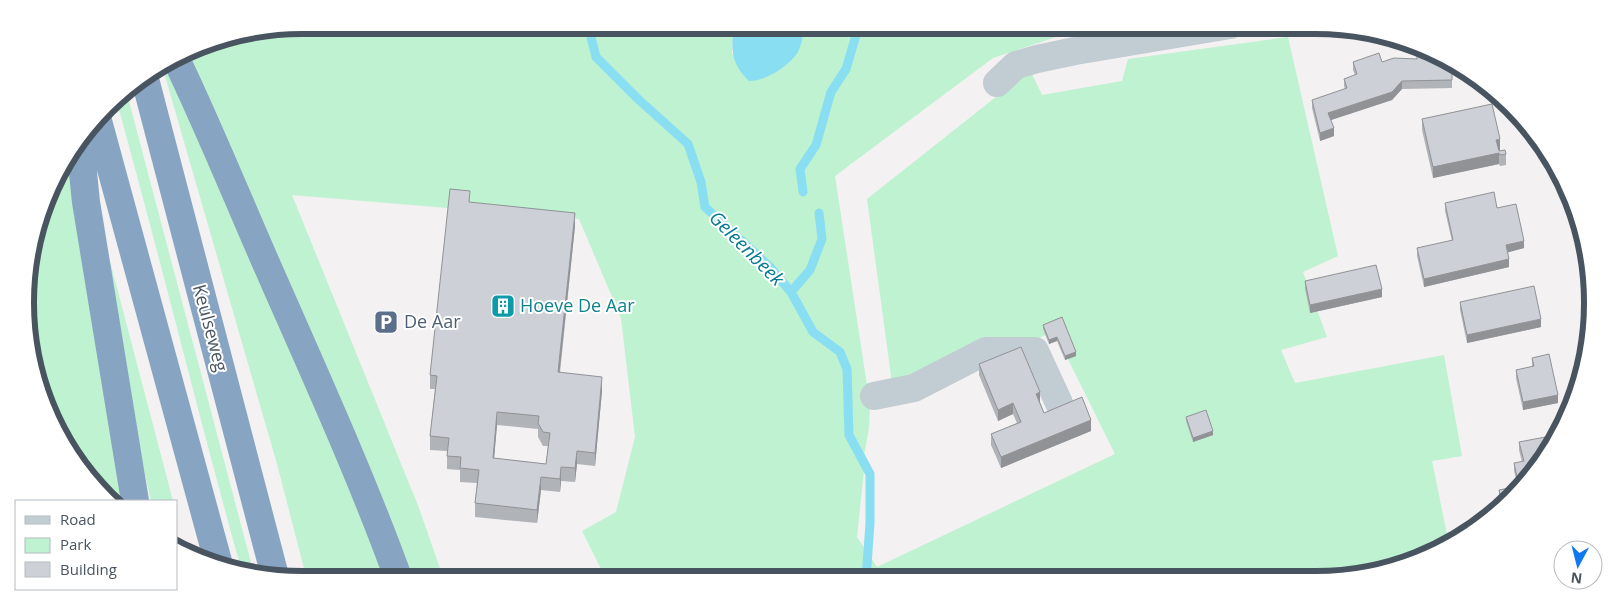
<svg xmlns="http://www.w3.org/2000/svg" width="1618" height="605" font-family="'Open Sans',sans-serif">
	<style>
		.green { fill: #bef2d0 }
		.water { fill: #89dff1 }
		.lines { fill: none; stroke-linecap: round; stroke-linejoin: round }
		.stream { stroke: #89dff1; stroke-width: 9 }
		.minor { stroke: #c1ccd3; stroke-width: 28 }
		.highway { stroke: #87a5c2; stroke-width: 28 }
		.wall { fill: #b0b3b8; fill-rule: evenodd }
		.shaded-wall { fill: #909296 }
		.building { fill: #cdd0d6; stroke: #909296; fill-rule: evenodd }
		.labels { text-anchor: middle; stroke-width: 4; stroke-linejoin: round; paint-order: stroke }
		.culture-label { font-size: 18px; fill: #0d838f; stroke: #fff; text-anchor: start }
		.service-label { font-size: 18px; fill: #4e5e75; stroke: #fff; text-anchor: start }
		.street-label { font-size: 18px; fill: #485560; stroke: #fff }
		.water-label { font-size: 19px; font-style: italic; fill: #077b94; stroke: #fff }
		.rim { fill: none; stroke: #485560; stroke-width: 6 }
	</style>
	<rect width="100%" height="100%" fill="#f3f1f1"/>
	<!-- green -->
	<path class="green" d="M303,25H733L732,54L798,51L806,25H1059V36L993,58L835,176L870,405L869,427L864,456L865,461L857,537L877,567L1115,454L1054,331L895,405L867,199L1030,70L1042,95L1122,81L1128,59L1288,37L1338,256L1303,272L1327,337L1281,350L1295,383L1444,355L1462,456L1432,461L1449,544L1438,552L1352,578L606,579L582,531L616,512L635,437L621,318L579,219L292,195L419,508L444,580H412L188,54L213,40Z
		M171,64L247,232L386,580H307L277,464L163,69Z
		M126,90L254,574L242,572C198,415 160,256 116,99Z
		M67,158L97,329L124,501H114L72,456L30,357L27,266L62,164Z
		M106,246L173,501H151L132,417Z"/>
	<!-- water -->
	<path class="water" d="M733,25H806C803,33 802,44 798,52C789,66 766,81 749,81C730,62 732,50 733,25Z"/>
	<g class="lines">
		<!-- stream -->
		<path class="stream" d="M588,25L596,57L638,99L688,144L701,182L705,207L770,267L791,292L813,332L840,352L847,369L849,435L870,474V523L866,579
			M803,192L800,169L816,145L831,92L846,69L859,25
			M791,292L810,270L822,239L819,213"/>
		<!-- minor -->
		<path class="minor" d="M997,83L1016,65L1037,59L1075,51L1230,25
			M874,396L914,388L986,351H1035L1059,403"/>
		<!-- highway -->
		<path class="highway" d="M177,61C211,132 241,207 273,279C317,379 362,478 399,580
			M145,79L275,576
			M98,121L219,565
			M80,143L86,202L135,501"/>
	</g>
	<!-- wall -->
	<path class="wall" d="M1353,62H1382L1452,66V88L1402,89L1392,100L1331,120L1334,136L1320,141L1312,108V100L1345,89L1344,86V79L1355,75L1353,70Z
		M1422,119L1500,150H1499V151L1506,154V165L1500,166L1499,164L1433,178L1422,130Z
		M470,202L575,226L560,373L602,391L595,466L577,464L575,482L561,481L560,492L541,490L537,523L475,517V503L477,483L460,482V470L447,469V451L430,450V436L435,389H430V375ZM497,425L538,429V437L543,446H548L546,464L494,458Z
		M1445,203L1497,208L1524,248L1507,252L1509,267L1424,287L1417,256V248L1452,241L1445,211Z
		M1305,281L1382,297L1310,313L1305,289Z
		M1460,302L1541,327L1467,343L1460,310Z
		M1062,317L1076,356L1065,360L1057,341L1049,344L1043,329V325Z
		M1532,358L1558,403L1523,410L1516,378V370L1532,367Z
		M979,364L1040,402L1044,413L1091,431L1001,468L991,445V434L1017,423L1013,414L998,421L979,375Z
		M1186,417L1213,435L1193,442L1186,421Z
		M1519,442L1546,456L1501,508L1499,498V490L1518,486L1514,471V463L1522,462L1519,450Z"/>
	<!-- shaded-wall -->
	<path class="shaded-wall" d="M1402,81V89L1392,100L1328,121V113Z
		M1334,128V136L1320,141V133Z
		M1500,139V150L1496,151V140Z
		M1499,153V164L1433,178V167Z
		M575,213V226L558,386V372Z
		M1524,241V248L1506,253V245Z
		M1509,259V267L1424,287V279Z
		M1382,289V297L1310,313V305Z
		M1541,319V327L1467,343V335Z
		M1057,337V341L1049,344V340Z
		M1076,352V356L1065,360V356Z
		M602,377V391L595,466V453Z
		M1040,392V403L1036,394Z
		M1558,395V403L1523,410V402Z
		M1013,403V414L998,421V410Z
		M497,412V425L493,471V458Z
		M1091,420V431L1001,468V457Z
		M1213,431V435L1193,442V438Z
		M577,451V464L575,482V468Z
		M561,467V481L560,492V479Z
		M541,477V490L537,523V510Z"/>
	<!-- building -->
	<path class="building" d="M1417,51H1420L1452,66V80L1402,81L1392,92L1328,113L1334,128L1320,133L1312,100L1347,88L1344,79L1357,74L1353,62L1379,53L1382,62L1394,58L1417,59Z
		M1492,104L1500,139L1496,140L1499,151L1505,150L1506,154L1500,155L1499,153L1433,167L1422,119Z
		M450,189L470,191L469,202L575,213L558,372L602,377L595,453L577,451L575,468L561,467L560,479L541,477L537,510L475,503L479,470L460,468L461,457L447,456L449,438L430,436L437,376L430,375ZM497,412L539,416L538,423L543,432L550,433L546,464L493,458Z
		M1494,192L1497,208L1516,204L1524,241L1506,245L1509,259L1424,279L1417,248L1453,240L1445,203Z
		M1376,265L1382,289L1310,305L1305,281Z
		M1534,286L1541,319L1467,335L1460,302Z
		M1062,317L1076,352L1065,356L1057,337L1049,340L1043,325Z
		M1021,347L1040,392L1036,394L1044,413L1082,397L1091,420L1001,457L991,434L1021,422L1013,403L998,410L979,364Z
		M1549,354L1558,395L1523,402L1516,370L1534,366L1532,358Z
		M1206,410L1213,431L1193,438L1186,417Z
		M1556,435L1546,456L1503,507L1499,490L1519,486L1514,463L1524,461L1519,442Z"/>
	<!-- icons -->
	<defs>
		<g id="building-square" transform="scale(1.25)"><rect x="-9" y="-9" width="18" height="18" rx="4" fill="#0f9aa8" stroke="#fff"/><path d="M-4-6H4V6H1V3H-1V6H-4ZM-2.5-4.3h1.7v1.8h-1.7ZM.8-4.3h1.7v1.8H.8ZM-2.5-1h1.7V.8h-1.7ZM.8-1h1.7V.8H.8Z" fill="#fff"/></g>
		<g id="parking-square" transform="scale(1.25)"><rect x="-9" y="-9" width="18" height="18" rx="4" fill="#5c6f8a" stroke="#fff"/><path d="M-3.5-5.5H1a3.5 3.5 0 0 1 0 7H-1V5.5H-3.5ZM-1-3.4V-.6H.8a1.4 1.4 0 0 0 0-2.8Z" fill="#fff"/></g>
	</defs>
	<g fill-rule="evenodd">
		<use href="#building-square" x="503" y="306"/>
		<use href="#parking-square" x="386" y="322"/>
	</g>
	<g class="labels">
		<!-- culture labels -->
		<g class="culture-label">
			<text x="520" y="312">Hoeve De Aar</text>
		</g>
		<!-- service labels -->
		<g class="service-label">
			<text x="404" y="328">De Aar</text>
		</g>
		<!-- street labels -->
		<g class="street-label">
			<text transform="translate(210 328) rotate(75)" y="6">Keulseweg</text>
		</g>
		<!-- water labels -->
		<g class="water-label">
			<text transform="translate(747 248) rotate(45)" y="7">Geleenbeek</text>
		</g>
	</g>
	<!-- crop -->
	<path d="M0 0H1618V605H0ZM302 34H1316A268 268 0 0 1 1584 302V303A268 268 0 0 1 1316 571H302A268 268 0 0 1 34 303V302A268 268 0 0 1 302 34Z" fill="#fff" fill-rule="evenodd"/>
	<path class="rim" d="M302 34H1316A268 268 0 0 1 1584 302V303A268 268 0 0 1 1316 571H302A268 268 0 0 1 34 303V302A268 268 0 0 1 302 34Z"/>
	<!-- legend -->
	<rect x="15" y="500" width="162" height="90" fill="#ffffff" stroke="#b6bbbf"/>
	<rect x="25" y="516" width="25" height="8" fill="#c1ccd3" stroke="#b6bbbf"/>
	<text x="60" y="525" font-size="15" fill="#485560">Road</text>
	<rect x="25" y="538" width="25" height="15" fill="#bef2d0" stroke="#b6bbbf"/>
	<text x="60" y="550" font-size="15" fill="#485560">Park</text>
	<rect x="25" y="562" width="25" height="15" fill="#cdd0d6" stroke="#b6bbbf"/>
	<text x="60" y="575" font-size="15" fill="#485560">Building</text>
	<!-- north arrow -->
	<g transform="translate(1578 565) rotate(187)"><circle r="24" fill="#ffffff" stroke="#b6bbbf"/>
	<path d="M0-4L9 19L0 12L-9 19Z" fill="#1079ee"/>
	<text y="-8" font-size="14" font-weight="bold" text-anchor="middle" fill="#485560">N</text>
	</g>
</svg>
